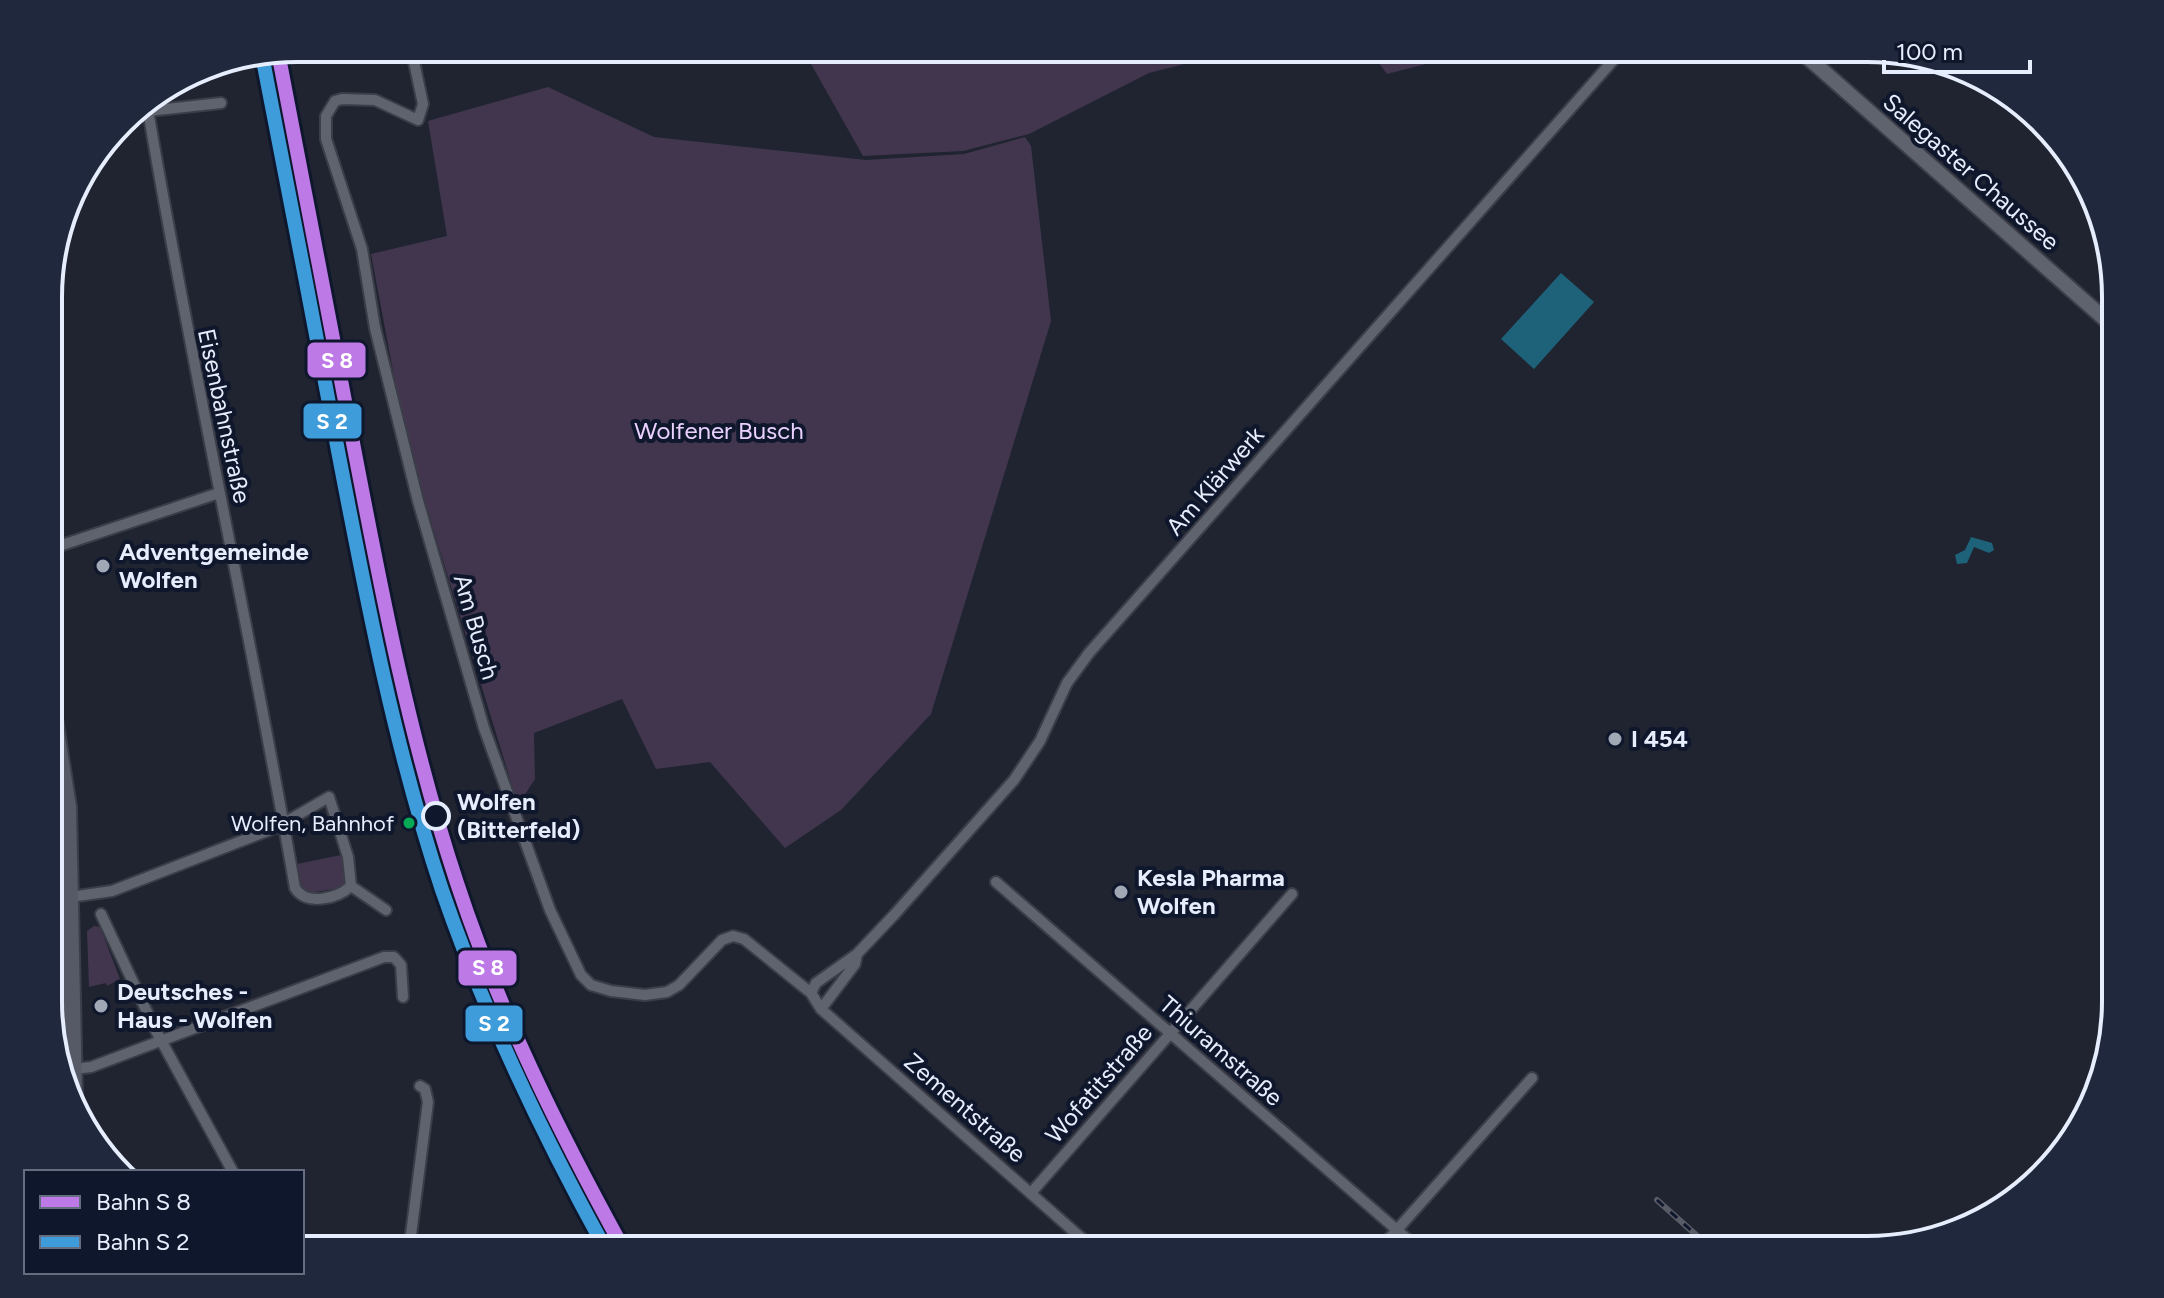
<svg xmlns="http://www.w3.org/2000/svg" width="2164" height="1298" font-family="Figtree,sans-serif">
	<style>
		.green { fill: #42364f }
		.water { fill: #1e627a }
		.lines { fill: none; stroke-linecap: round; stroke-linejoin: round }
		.minor-casing { stroke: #3b3e49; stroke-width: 14 }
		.secondary-casing { stroke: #3b3e49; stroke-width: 18 }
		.primary-casing { stroke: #3b3e49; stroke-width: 20 }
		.minor { stroke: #5f636d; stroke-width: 10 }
		.secondary { stroke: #5f636d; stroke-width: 14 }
		.primary { stroke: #565a67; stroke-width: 16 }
		.rail-casing { stroke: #585b66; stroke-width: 6 }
		.rail { stroke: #0f172d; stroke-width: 3; stroke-dasharray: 9; stroke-linecap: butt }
		.rail-1-casing { stroke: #0f172d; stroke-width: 20 }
		.rail-2-casing { stroke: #0f172d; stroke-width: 20 }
		.rail-1 { stroke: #bd7ae7; stroke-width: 14 }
		.rail-2 { stroke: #3d9cd9; stroke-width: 14 }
		.poi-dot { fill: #a0a7b5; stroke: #0f172d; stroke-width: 3 }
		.stop-dot { fill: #0f172d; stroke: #e6edfc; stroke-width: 4 }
		.bus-dot { fill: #06aa56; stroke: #0f172d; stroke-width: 3 }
		.labels { text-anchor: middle; stroke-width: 8; stroke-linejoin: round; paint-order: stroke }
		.bus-label { font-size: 22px; fill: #e6edfc; stroke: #0f172d; text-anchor: end }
		.street-label { font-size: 24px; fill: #e6edfc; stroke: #0f172d }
		.park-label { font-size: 24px; fill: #ead1fe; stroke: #0f172d }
		.poi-label { font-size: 24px; font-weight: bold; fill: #e6edfc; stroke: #0f172d; text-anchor: start }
		.stop-label { font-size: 24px; font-weight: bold; fill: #e6edfc; stroke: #0f172d; text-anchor: start }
		.rim { fill: none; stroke: #e6edfc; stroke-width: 4 }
		.line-badge { stroke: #0f172d; stroke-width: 3 }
		.badge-label { font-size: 22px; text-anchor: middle; font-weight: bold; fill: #fff }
	</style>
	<rect width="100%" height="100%" fill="#1f2430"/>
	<!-- green -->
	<path class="green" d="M802,48H1247L1149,73L1029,134L963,151L863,156Z
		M1368,48H1488L1387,74Z
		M548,87L654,137L866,160L964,154L1025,137L1031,146L1051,321L931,714L841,810L785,848L710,762L656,769L622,699L534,733L535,779L518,805L406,440L371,254L447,236L428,121Z
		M341,855L347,878L343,887L310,893L301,888L297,864Z
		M94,926L100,927L120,979L107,986L106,983L89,987L87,931Z"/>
	<!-- water -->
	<path class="water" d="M1561,273L1594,302L1534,369L1501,339Z
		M1971,537L1992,543L1994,550L1989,553L1974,547L1967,563L1957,564L1955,555L1965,550Z"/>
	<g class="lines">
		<!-- minor casing -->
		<g class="minor-casing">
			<path id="minor" d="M411,48L423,104L418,120L375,100L342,99L335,101L326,116V139L362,249L375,328L418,501L484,728L550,910L581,975L591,985L611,991L645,995L667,992L679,985L722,940L733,936L744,939L811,993L821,1009L1095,1250
				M148,110C192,371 250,628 295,888C306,906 337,899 351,886
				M130,113L221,103
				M50,549L219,493
				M996,882L1420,1250
				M50,900L112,891L275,828L329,797L348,857L351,886L386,910
				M101,914L156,1031L233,1172
				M811,993L816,983L857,954L894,915L1014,780L1040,741L1067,683L1089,653L1624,48
				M821,1009L855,964L857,954
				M56,1050H73
				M74,1069L91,1067L384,957H394L401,965L403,997
				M1031,1193L1292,894
				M409,1250L428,1102L425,1089L420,1086
				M1379,1250L1532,1078"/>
		</g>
		<!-- secondary casing -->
		<g class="secondary-casing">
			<path id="secondary" d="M1797,48L2115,328"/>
		</g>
		<!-- primary casing -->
		<g class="primary-casing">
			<path id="primary" d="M50,693L68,807L74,1098"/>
		</g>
		<!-- minor -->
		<use href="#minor" class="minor"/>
		<!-- secondary -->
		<use href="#secondary" class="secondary"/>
		<!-- primary -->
		<use href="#primary" class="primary"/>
		<!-- rail casing -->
		<g class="rail-casing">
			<path id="rail" d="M1657,1200L1713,1250"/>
		</g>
		<!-- rail -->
		<use href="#rail" class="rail"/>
		<!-- rail-1 casing -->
		<g class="rail-1-casing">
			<path id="rail-1" d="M278,52C303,184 328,316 354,448C382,595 410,741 457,883C499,1011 559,1132 624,1250"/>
		</g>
		<!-- rail-2 casing -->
		<g class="rail-2-casing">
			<path id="rail-2" d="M262,55C288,189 314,322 339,456C367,602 395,749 442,890C485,1015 542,1134 606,1250"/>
		</g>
		<!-- rail-1 -->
		<use href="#rail-1" class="rail-1"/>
		<!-- rail-2 -->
		<use href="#rail-2" class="rail-2"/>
	</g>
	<!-- markers -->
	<g class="poi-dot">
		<circle cx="103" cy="566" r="8"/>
		<circle cx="1615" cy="739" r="8"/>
		<circle cx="1121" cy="892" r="8"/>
		<circle cx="101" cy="1006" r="8"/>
	</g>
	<circle class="stop-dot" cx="436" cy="816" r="13"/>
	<circle class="bus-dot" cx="409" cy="823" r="7"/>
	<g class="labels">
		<!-- bus labels -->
		<g class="bus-label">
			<text x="394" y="831">Wolfen, Bahnhof</text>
		</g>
		<!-- street labels -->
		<g class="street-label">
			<text transform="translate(1971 172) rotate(41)" y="8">Salegaster Chaussee</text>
			<text transform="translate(224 416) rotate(78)" y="8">Eisenbahnstraße</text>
			<text transform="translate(1215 481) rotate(-49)" y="8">Am Klärwerk</text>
			<text transform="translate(476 627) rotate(74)" y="8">Am Busch</text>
			<text transform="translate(1221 1051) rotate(41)" y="8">Thiuramstraße</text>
			<text transform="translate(1099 1084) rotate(-49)" y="8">Wofatitstraße</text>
			<text transform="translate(965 1108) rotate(41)" y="8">Zementstraße</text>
		</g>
		<!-- park labels -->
		<g class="park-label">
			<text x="719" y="439">Wolfener Busch</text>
		</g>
		<!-- poi labels -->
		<g class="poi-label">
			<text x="119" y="560">Adventgemeinde<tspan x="119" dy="28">Wolfen</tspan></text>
			<text x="1631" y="747">I 454</text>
			<text x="1137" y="886">Kesla Pharma<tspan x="1137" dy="28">Wolfen</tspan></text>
			<text x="117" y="1000">Deutsches -<tspan x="117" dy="28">Haus - Wolfen</tspan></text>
		</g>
		<!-- stop labels -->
		<g class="stop-label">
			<text x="457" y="810">Wolfen<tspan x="457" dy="28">(Bitterfeld)</tspan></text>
		</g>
	</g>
	<!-- crop -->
	<path d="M0 0H2164V1298H0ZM297 62H1867A235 235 0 0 1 2102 297V1001A235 235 0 0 1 1867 1236H297A235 235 0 0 1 62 1001V297A235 235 0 0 1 297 62Z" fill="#20283e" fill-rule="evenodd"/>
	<path class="rim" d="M297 62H1867A235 235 0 0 1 2102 297V1001A235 235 0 0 1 1867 1236H297A235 235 0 0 1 62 1001V297A235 235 0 0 1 297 62Z"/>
	<g class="line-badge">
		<rect x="306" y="341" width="61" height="38" rx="8" fill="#bd7ae7"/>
		<rect x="302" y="402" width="61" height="38" rx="8" fill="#3d9cd9"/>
		<rect x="457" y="949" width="61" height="38" rx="8" fill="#bd7ae7"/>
		<rect x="464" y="1004" width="60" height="39" rx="8" fill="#3d9cd9"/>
	</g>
	<g class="badge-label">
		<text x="337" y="368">S 8</text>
		<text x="332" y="429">S 2</text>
		<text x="488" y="975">S 8</text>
		<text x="494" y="1031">S 2</text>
	</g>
	<!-- legend -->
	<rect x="24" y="1170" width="280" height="104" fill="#0f172d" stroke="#656d80" stroke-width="2"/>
	<rect x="40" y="1196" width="40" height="12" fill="#bd7ae7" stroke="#656d80" stroke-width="2"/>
	<text x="96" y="1210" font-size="24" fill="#e6edfc">Bahn S 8</text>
	<rect x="40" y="1236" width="40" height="12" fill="#3d9cd9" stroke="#656d80" stroke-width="2"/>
	<text x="96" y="1250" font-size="24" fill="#e6edfc">Bahn S 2</text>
	<!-- scale -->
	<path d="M1884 60v12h146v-12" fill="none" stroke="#e6edfc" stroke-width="4"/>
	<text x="1896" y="60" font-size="24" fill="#e6edfc" stroke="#0f172d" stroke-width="6" paint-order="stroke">100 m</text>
</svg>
